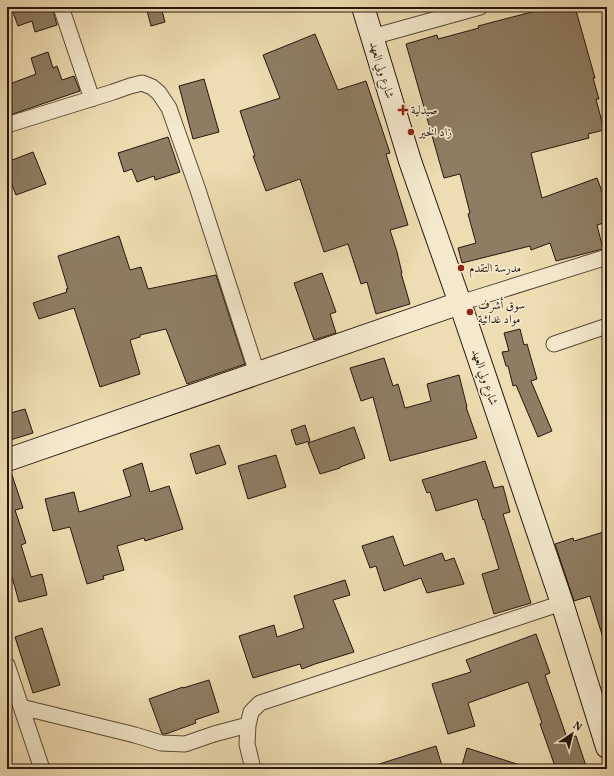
<svg xmlns="http://www.w3.org/2000/svg" width="614" height="776" font-family="Vollkorn,Amiri,serif">
	<style>
		.building { fill: #8e7d63; stroke: #26160e }
		.lines { fill: none; stroke-linecap: round; stroke-linejoin: round }
		.street-casing { stroke: #584837; stroke-width: 17 }
		.secondary-casing { stroke: #26160e; stroke-width: 24 }
		.street { stroke: #f4e9cd; stroke-width: 15 }
		.secondary { stroke: #f4e9cd; stroke-width: 22 }
		.poi-dot { fill: #8f2418; stroke: #f4e9cd; stroke-width: 1.5 }
		.labels { text-anchor: middle; stroke-width: 3.5; stroke-linejoin: round; paint-order: stroke }
		.street-label { font-size: 12px; fill: #26160e; stroke: #f4e9cd }
		.poi-label { font-size: 12px; fill: #26160e; stroke: #f4e9cd; text-anchor: start }
	</style>
	<rect width="100%" height="100%" fill="#eeddb2"/>
	<filter id="stains"><feTurbulence type="fractalNoise" baseFrequency=".005" numOctaves="4"/><feColorMatrix values="0 0 0 0 .2 0 0 0 0 .09 0 0 0 0 .02 0 0 0 .5 -.17"/></filter>
	<radialGradient id="worn" r=".72"><stop offset=".6" stop-color="#630" stop-opacity="0"/><stop offset="1" stop-color="#630" stop-opacity=".3"/></radialGradient>
	<!-- building -->
	<path class="building" d="M11,7H52L57,25L35,32L32,21L18,26Z
		M146,7H161L165,22L151,26Z
		M551,7H575L595,78H593L599,99H596L604,130L588,134L589,138L531,153L542,198L597,178L607,205V222L597,225L603,249L556,261L550,243L531,250L530,246L462,263L458,248L476,243L468,214L470,213L460,174L444,178L406,44L437,35L438,39L479,28L478,26Z
		M315,34L338,90L366,81L390,153L386,154L408,225L390,230L397,252L402,273H401L410,304L376,314L367,282L361,284L348,244L324,252L300,179L266,191L253,156H255L240,111L280,98L263,55Z
		M48,52L53,68L57,66L62,80L74,76L80,91L7,116V85L36,74L31,58Z
		M204,79L219,132L193,139L179,86Z
		M168,137L180,172L155,180L154,176L137,182L132,169L124,172L118,153Z
		M33,152L46,184L16,195L7,172V162Z
		M119,236L130,270L141,267L148,289L216,275L245,364L187,384L166,329L140,335V337L130,340L140,374L100,387L74,308L39,319L33,303L67,292L66,289H68L58,256Z
		M322,273L336,312L330,314L336,333L314,340L294,283Z
		M520,329L524,345L527,344L537,379L531,381L552,431L538,437L516,385L513,386L508,366H506L502,352L509,351L504,333Z
		M384,358L393,386L398,384L405,408L431,401L427,384L459,375L467,407H466L477,438L390,461L373,397L361,401L350,368Z
		M25,409L33,433L7,441V414Z
		M305,425L310,441L296,445L291,430Z
		M354,427L365,458L340,467V468L320,474L308,443Z
		M219,445L226,464L196,474L190,454Z
		M276,455L286,487L248,499L238,466Z
		M485,461L494,488L503,486L510,512L503,514L531,603L494,614L482,574L499,569L484,519L483,520L477,499L436,511L430,492L427,493L422,480Z
		M142,463L150,492L169,486L183,529L145,541L144,538L117,546L124,570L103,576L104,579L87,584L70,527L53,531L45,499L74,492L79,512L131,496L123,470Z
		M7,472H11L23,508L15,510L26,543L21,545L31,577L42,574L47,595L19,602L10,570L7,571Z
		M607,531V641H604L590,596L574,601L555,544L573,538L574,541Z
		M393,536L404,566L442,553L445,561L454,558L464,584L427,593L421,578L384,591L376,566L370,568L362,546Z
		M345,580L350,595L333,600L354,652L315,664L302,669L300,664L253,678L239,636L274,625L277,637L304,628L294,596Z
		M42,628L60,685L33,693L15,637Z
		M536,634L550,673L545,675L567,738L576,736L587,769H556L540,724L542,723L528,682L468,703L475,726L448,734L432,684L471,672L466,660Z
		M209,680L219,712L195,720L196,723L166,734H162L149,699L183,687V688Z
		M436,746L443,769H374L373,766Z
		M467,748L523,766L522,769H461Z"/>
	<g class="lines">
		<!-- street casing -->
		<g class="street-casing">
			<path id="street" d="M61,7L92,99
				M372,37L480,7
				M7,125L113,92L130,86L142,83L152,87L159,93L169,108L198,190L257,373
				M460,303L607,257
				M554,344L607,326
				M7,665L42,769
				M21,707L135,735L161,743L185,744L214,734L248,725
				M253,769L247,744L248,725L251,712L260,703L562,603"/>
		</g>
		<!-- secondary casing -->
		<g class="secondary-casing">
			<path id="secondary" d="M363,7L410,161L460,303L562,603L607,747
				M7,460L460,303"/>
		</g>
		<!-- street -->
		<use href="#street" class="street"/>
		<!-- secondary -->
		<use href="#secondary" class="secondary"/>
	</g>
	<!-- markers -->
	<g class="poi-dot">
		<path d="M401 104h4v4h4v4h-4v4h-4v-4h-4v-4h4z"/>
		<circle cx="411" cy="132" r="4"/>
		<circle cx="461" cy="268" r="4"/>
		<circle cx="470" cy="312" r="4"/>
	</g>
	<g class="labels">
		<!-- street labels -->
		<g class="street-label">
			<text transform="translate(382 70) rotate(73)" y="4">شارع ولي العهد</text>
			<text transform="translate(485 377) rotate(71)" y="4">شارع ولي العهد</text>
		</g>
		<!-- poi labels -->
		<g class="poi-label">
			<text x="411" y="114">صيدلية</text>
			<text x="419" y="136">زاد الخير</text>
			<text x="469" y="272">مدرسة التقدم</text>
			<text x="478" y="309">سوق أشرف<tspan x="478" dy="14">مواد غدائية</tspan></text>
		</g>
	</g>
	<!-- margin -->
	<rect width="614" height="776" fill="none" stroke="#eeddb2" stroke-width="24"/>
	<rect x="8" y="8" width="598" height="760" fill="none" stroke="#26160e" stroke-width="2"/>
	<rect x="12" y="12" width="590" height="752" fill="none" stroke="#26160e"/>
	<!-- north arrow -->
	<g transform="translate(572 734) rotate(35)" stroke="#f4e9cd" stroke-width="3" paint-order="stroke">
	<path d="M0-3L7 15L0 10L-7 15Z" fill="#26160e"/>
	<text y="-6" font-size="11" font-weight="bold" text-anchor="middle" fill="#26160e">N</text>
	</g>
	<rect width="100%" height="100%" filter="url(#stains)"/>
	<rect width="100%" height="100%" fill="url(#worn)"/>
</svg>
